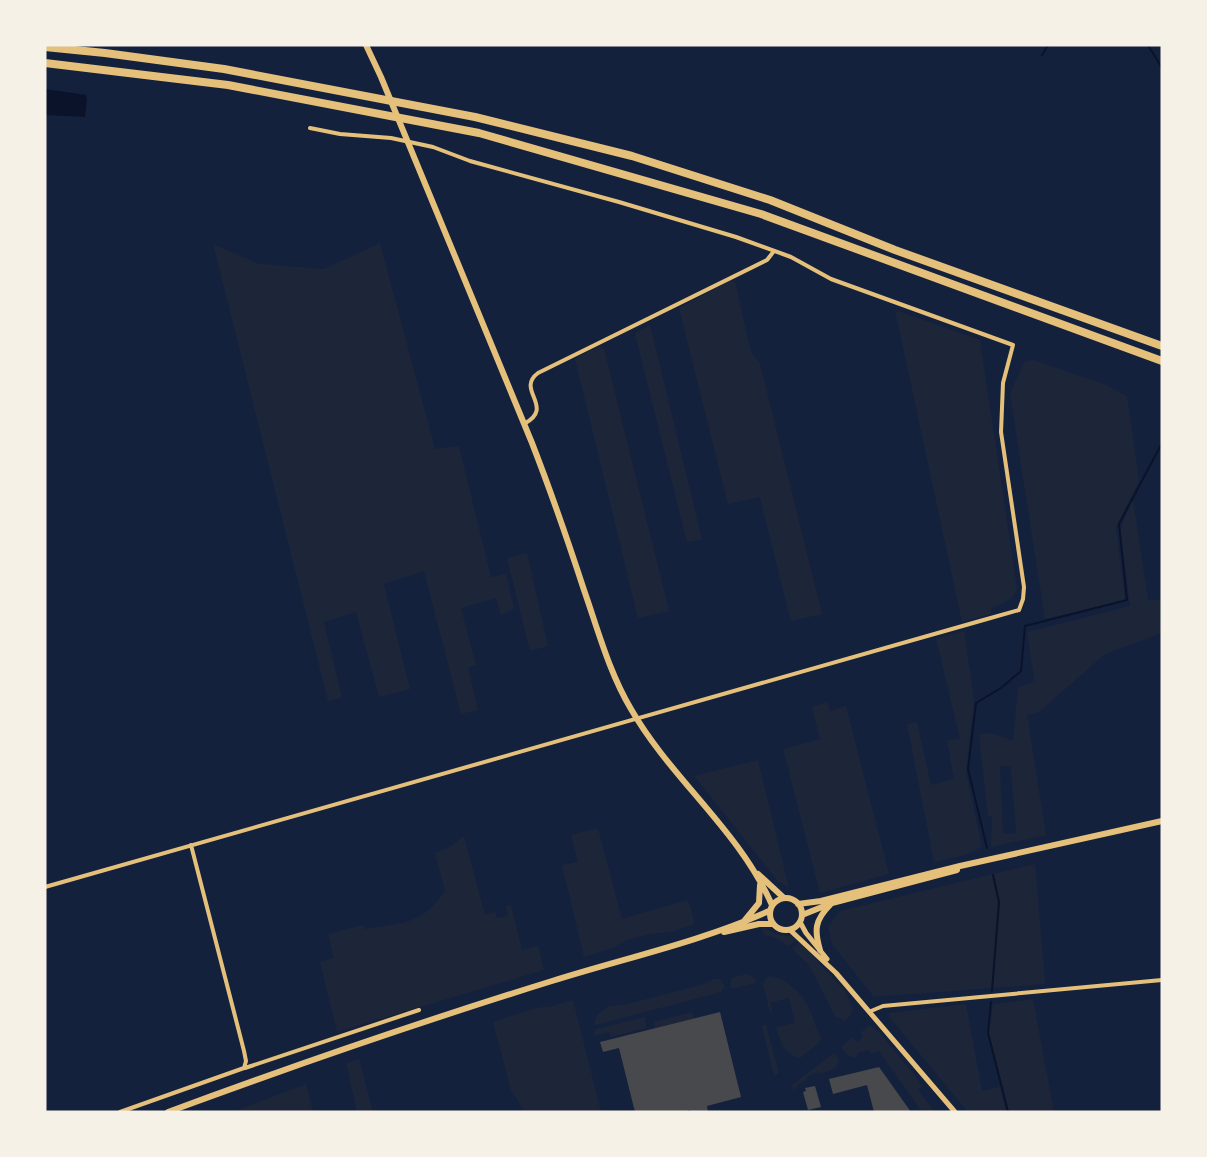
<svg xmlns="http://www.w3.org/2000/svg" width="1207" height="1157" font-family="Georgia,serif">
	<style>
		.green { fill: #1d2539; fill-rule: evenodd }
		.water { fill: #0b132b }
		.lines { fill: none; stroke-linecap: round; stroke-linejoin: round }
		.stream { stroke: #0b132b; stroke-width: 2 }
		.building { fill: #48494c }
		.minor { stroke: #e5c07b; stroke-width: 4 }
		.secondary { stroke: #e5c07b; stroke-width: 5 }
		.primary { stroke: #e5c07b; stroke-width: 6 }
		.motorway { stroke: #e5c07b; stroke-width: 8 }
	</style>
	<rect width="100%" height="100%" fill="#14213d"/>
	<!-- green -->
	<path class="green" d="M380,243L435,449L459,446L491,577L506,574L514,609L501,615L496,598L461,608L476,665L468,668L478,710L461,714L424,571L384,584L410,689L379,697L356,612L324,622L342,698L328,701L213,244L259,264L324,269Z
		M731,280L735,282L751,352L760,364L822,614L791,621L760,497L728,504L679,308Z
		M895,310L980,340L1017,589L1012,598L991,609V614L962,622Z
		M650,325L702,539L687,542L635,333Z
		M599,346L604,349L669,611L638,618L575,359Z
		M1034,360L1106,385L1127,396L1139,481L1116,527L1125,600L1045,619L1010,394L1023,364L1026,361Z
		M1133,499L1148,600H1162V633L1105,654L1039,712L1027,715L1046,835L991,847L992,816H988L979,734L992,733L1013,741L1018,687L1032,683L1034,679L1027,632L1130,606L1120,529ZM1011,766L1016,833L1003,834L1000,767Z
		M527,553L548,646L530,651L507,558Z
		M964,631L974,700L966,772L982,847L965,855L934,862L907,724L917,722L931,785L954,779L947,741L960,738L936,639Z
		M827,702L830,711L846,706L889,874L820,893L783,749L820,739L812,707Z
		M758,760L789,888L778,881L694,776Z
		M598,828L622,919L687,900L691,908L694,924L671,932L649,934L626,940L615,947L584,957L562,865L578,862L571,835Z
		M464,836L485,915L495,912L497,918L508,916L506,906L511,905L522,950L538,946L544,970L337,1032L320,962L334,958L328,934L363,925L365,929C404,922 420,926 445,891L435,853L450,847Z
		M1035,864L1045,984L874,997L832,944L828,927L840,911Z
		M762,927L779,935L792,936L796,940L789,946L774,937L764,935Z
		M800,942L844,990L853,1008L851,1014L845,1021L835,1016L809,965L792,949Z
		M747,974L755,978L756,983L735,988L731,987V978Z
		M770,976C790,980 805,996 812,1015C815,1023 816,1030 821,1037L820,1042L800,1058C784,1054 780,1042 776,1027L795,1023L789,998L770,1003L772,1012L770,1013L763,984L765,979Z
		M715,979H720L725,987L721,992L596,1025L594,1024L597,1015L609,1006L627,1004L701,985Z
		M1033,999L1054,1112H1009L989,1033L993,1004Z
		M573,1000L601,1112H525L511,1090L493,1022L536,1008L552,1006Z
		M966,1004L982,1091L1000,1087L1006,1112H968L890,1018L889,1013Z
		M692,1012L694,1019L655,1028L654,1022Z
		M645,1017L646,1028L611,1037L609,1032L593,1036L596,1029Z
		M766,1025L779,1073L774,1076L762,1026Z
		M870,1025L880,1033L917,1078L922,1086L918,1090L935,1112H922L879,1051L871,1053L869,1050L857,1053V1057H853L847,1055L841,1047L853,1037L857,1042L863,1037L860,1033Z
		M834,1053L839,1060L836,1068L820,1074L819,1072L808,1076L806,1080L800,1083L793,1091L792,1085Z
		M359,1059L373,1112H357L346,1063Z
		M306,1084L313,1112H235V1111Z"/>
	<!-- water -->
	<path class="water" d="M45,89L86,95L87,99L85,117L45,115Z"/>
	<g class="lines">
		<!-- stream -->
		<path class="stream" d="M1148,45L1162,68
			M1042,55L1048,45
			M987,848L968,769L976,703L1001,688L1021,671L1025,626L1127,600L1119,524L1162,443
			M992,991L999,902L993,875
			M991,1002L988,1033L1008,1112"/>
	</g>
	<!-- building -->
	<path class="building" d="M720,1012L741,1097L707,1106L708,1112H691L690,1110L683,1112H635L619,1048L603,1052L600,1042Z
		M879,1067L911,1112H874L867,1085L833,1094L829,1079Z
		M815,1086L821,1107L808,1110L803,1092L806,1091L805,1088Z"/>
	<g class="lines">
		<!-- minor -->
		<path class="minor" d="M524,424C556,407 515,390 538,373L767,260L774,251
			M45,887L980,621L1019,610L1023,599L1024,587L1001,432L1003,383L1013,345L831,279L791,257L736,237L619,202L470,161L433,147L391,138L340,134L310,128
			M871,1011L883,1006L1162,980
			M245,1068L419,1010
			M120,1112L244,1068L246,1061L244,1051L191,845"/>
		<!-- secondary -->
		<path class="secondary" d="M800,922L806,933L827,959
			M790,930L836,973L955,1112"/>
		<!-- primary -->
		<path class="primary" d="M366,45L381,77L532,443C551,492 568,541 584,590C598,630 609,672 631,709C671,779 739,830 772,905
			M758,874L784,898
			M770 914a16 16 0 1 1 32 0a16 16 0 1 1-32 0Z
			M798,904L821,901L960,866L1162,821
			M802,915L832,903L957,870
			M745,920L759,903L760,885
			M724,932L759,924H772
			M820,950C814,930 815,920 830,905
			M168,1112C295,1065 423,1021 552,981C625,958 700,942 769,911"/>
		<!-- motorway -->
		<path class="motorway" d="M45,47L105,53L224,69L475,117L632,156L770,200L895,250L1162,346
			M45,63L228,85L479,133L761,214L1162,361"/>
	</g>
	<!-- border -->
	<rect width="1207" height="1157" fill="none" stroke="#f6f1e7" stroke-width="93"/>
</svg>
